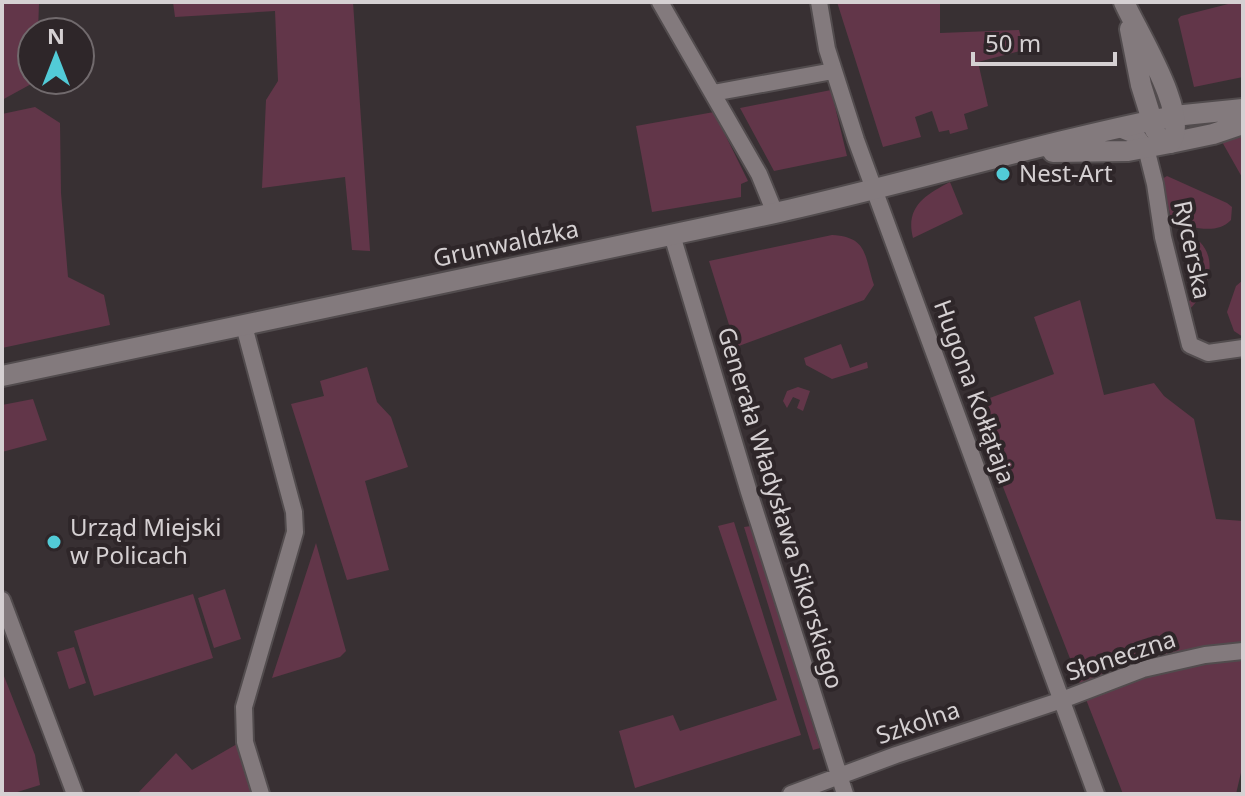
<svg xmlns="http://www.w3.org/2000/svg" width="1245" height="796" font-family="'Noto Sans',sans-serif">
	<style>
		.green { fill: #623649 }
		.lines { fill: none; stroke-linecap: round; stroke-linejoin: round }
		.minor-casing { stroke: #524c4e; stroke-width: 20 }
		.tertiary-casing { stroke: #524c4e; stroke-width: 24 }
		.secondary-casing { stroke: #524c4e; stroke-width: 24 }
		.minor { stroke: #837a7d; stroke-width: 16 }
		.tertiary { stroke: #837a7d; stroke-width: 20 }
		.secondary { stroke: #837a7d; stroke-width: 20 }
		.poi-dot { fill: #52cbd7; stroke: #2e2629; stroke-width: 3 }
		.labels { text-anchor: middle; stroke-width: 8; stroke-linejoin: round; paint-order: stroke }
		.poi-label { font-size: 24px; fill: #d5d0d2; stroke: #2e2629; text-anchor: start }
		.street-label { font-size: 24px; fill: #d5d0d2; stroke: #2e2629 }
	</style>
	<rect width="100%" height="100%" fill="#383033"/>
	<!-- green -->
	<path class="green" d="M2,2L39,3L38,32H32L33,83L2,100Z
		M173,2H353L370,251L352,250L345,177L262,188L266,100L278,81L275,11L175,17Z
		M837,2H940V33L1019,30L1024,50L978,62L988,106L964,114L968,129L950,134L949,130L939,132L932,111L915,117L921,137L883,147Z
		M1236,2H1243V77L1194,87L1178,19L1181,16Z
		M831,90L847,156L774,171L740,108Z
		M35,107L60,123L61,193L68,277L104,295L110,325L2,348V114Z
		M714,112L748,181L741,184V197L652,212L636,126Z
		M1243,135V179L1221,140Z
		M1167,176L1227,203L1232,207L1231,220C1216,236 1191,226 1172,223L1162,179Z
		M950,182L963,214L913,238C905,207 925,195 950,182Z
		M832,235C868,237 864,255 874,285L864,300L736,347L709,261Z
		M1200,242C1219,262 1207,293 1189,310L1188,302L1200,292L1192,248Z
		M1243,280V337L1234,331L1227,312L1236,286Z
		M1080,300L1104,395L1154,383L1164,396L1194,419L1216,519L1243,521V764L1236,794H1123L971,405L1054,374L1034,317Z
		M841,344L850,368L867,362L868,368L832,379L806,365L804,358Z
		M367,367L377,402L391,417L408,467L365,481L389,570L347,580L291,404L324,396L320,381Z
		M798,387L810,391L803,411L797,408L800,400L793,397L787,408L783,401L787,391Z
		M33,399L47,440L2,452V405Z
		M734,522L801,735L635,788L619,731L673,715L680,731L777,700L718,526Z
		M751,526L820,748L813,750L744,527Z
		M316,543L346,651L340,657L272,678Z
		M225,589L241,639L214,648L198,598Z
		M193,594L213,658L94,696L74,631Z
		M74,647L86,683L69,689L57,652Z
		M2,671L35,755L40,785L11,794H2Z
		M237,744L251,794H137L176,753L192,770Z"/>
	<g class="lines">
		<!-- minor casing -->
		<g class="minor-casing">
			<path id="minor" d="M660,2L759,174L775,213
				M819,2L827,49L856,140L1096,794
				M713,93L833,71
				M1117,128L1137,136L1146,148L1155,184L1163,237L1190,345L1208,353L1243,348
				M672,235L749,492L845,794
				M244,326L294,512L295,532L244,707L245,742L261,794
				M2,600L75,794
				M791,794L896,755L1062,700L1143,669L1205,655L1243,651"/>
		</g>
		<!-- tertiary casing -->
		<g class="tertiary-casing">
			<path id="tertiary" d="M1174,116L1243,109
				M1170,143L1213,134L1243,124"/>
		</g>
		<!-- secondary casing -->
		<g class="secondary-casing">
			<path id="secondary" d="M1130,29L1141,85L1155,130
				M1053,152L1128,151L1170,143C1192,118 1136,30 1124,2
				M2,376L775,213C909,183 1040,143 1174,116"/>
		</g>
		<!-- minor -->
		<use href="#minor" class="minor"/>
		<!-- tertiary -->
		<use href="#tertiary" class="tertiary"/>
		<!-- secondary -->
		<use href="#secondary" class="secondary"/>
	</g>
	<!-- markers -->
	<g class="poi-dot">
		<circle cx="1003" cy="174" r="8"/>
		<circle cx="54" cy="542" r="8"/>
	</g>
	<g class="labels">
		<!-- poi labels -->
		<g class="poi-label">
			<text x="1019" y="182">Nest-Art</text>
			<text x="70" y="536">Urząd Miejski<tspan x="70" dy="28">w Policach</tspan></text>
		</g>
		<!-- street labels -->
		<g class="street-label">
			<text transform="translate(506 244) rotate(-12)" y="8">Grunwaldzka</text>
			<text transform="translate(1192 250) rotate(78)" y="8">Rycerska</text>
			<text transform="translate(974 392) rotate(70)" y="8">Hugona Kołłątaja</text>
			<text transform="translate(780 508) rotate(73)" y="8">Generała Władysława Sikorskiego</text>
			<text transform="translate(1121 656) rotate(-18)" y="8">Słoneczna</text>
			<text transform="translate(918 723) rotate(-19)" y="8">Szkolna</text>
		</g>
	</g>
	<!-- border -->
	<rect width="1245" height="796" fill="none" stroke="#d5d0d2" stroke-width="8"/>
	<!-- north arrow -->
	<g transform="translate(56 56)"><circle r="38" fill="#2e2629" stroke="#716a6d" stroke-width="2"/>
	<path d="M0-6L14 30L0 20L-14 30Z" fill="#52cbd7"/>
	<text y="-12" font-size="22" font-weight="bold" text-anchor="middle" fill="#d5d0d2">N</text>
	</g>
	<!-- scale -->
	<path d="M973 52v12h142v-12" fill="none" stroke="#d5d0d2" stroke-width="4"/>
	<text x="985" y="52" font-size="24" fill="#d5d0d2" stroke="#2e2629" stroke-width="6" paint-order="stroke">50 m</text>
</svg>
